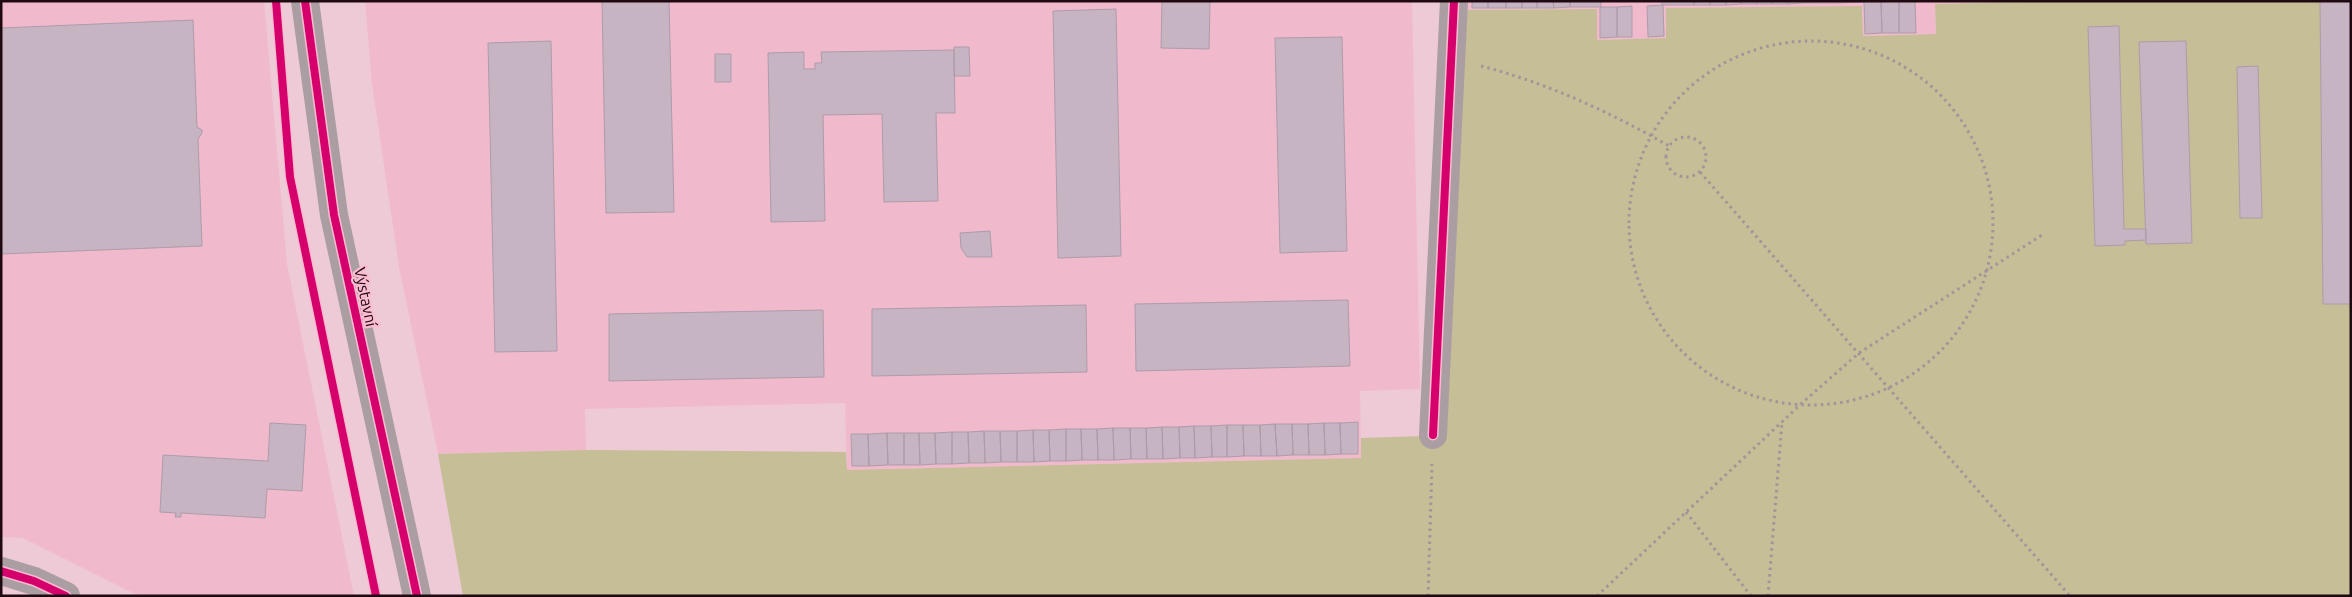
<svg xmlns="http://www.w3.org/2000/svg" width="2352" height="597" font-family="Ubuntu,sans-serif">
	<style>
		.built { fill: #f0bacc }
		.green { fill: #c5be96 }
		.building { fill: #c6b4c3; stroke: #ae9baa }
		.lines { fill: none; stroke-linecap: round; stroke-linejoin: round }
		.path { stroke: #a29499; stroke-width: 3; stroke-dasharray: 2.5 4; stroke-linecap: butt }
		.minor { stroke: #ab9ea2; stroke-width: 28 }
		.cycleway-casing { stroke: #fbbcd1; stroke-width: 11 }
		.cycleway { stroke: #d6006c; stroke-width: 8 }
		.labels { text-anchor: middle; stroke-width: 4.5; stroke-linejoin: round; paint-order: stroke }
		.street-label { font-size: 16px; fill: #1f0a12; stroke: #fbbcd1 }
	</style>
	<rect width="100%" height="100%" fill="#edcad6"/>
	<!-- built -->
	<path class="built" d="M1,1H264L287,264L354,596H139L23,538L1,537Z
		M365,1H1412L1420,389L1360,391L1361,458L847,470L845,403L585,409L586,450L438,454L399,267L372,84Z
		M1458,1H2073V2L1935,4L1936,34L1863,36L1862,6L1666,8L1667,38L1597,40V9L1458,10Z"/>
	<!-- green -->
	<path class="green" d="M2073,1H2351V596H463L438,454L586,450L846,452L847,470L1361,458V438L1424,436L1454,10L1597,9V40L1666,38V8L1862,6L1863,36L1936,34L1935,4Z"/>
	<!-- building -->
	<path class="building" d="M602,1H669L674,212L606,213Z
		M1162,1H1210L1209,49L1161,48Z
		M1472,1H1488V8H1472Z
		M1488,1H1506V8H1488Z
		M1506,1H1522V8H1506Z
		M1522,1H1537V8H1522Z
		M1537,1H1553L1554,8H1537Z
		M1553,1H1570V7L1554,8Z
		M1570,1H1601V7H1570Z
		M1662,1H1694V5H1662Z
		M1694,1H1710V5H1694Z
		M1710,1H1726V5H1710Z
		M1726,1H1741V4L1726,5Z
		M1741,1H1757V4H1741Z
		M1757,1H1772V4H1757Z
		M1772,1H1788V4H1772Z
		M1788,1H1803V3L1788,4Z
		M1803,1H1819V3H1803Z
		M1819,1H1837V3H1819Z
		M1837,1H1865V2L1837,3Z
		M1899,1H1915L1916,33H1899Z
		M1899,1V33H1882L1881,2Z
		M2320,1H2351V304H2323Z
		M1864,2H1881L1882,33L1865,34Z
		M1663,5L1664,36L1648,37L1647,6Z
		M1632,6V37H1617V7Z
		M1600,7H1617V37L1600,38Z
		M1116,9L1121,256L1058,258L1053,11Z
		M193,20L197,127L202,130V133L198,139L202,246L1,254V28Z
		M2119,26L2124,229H2146V240L2125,241V245L2095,246L2088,27Z
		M1342,37L1347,251L1280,253L1275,38Z
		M551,41L557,351L495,352L488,43Z
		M2186,41L2192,243L2146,244L2139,42Z
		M954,47H969L970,76H954Z
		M954,50L955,113H936L938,201L884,202L882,114L823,115L825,221L771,222L768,53L804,52V69H815V63H822L821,52Z
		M715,54H731V82H715Z
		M2258,66L2262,218H2240L2237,67Z
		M990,231L992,257H967L961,248L960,233Z
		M1348,300L1350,366L1136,371L1135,304Z
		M1086,305L1087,372L872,376V309Z
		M823,310L824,377L609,381V314Z
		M1358,422V454H1341L1340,423Z
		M270,423L306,425L302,491L267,489L265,518L181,513V517H175L176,513L160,512L163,455L268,461Z
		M1324,423L1325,455H1309L1308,424Z
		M1324,423H1340L1341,454L1325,455Z
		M1275,424L1277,456H1261L1260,425Z
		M1275,424H1292L1293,455L1277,456Z
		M1292,424H1308L1309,455H1293Z
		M1227,425V457H1212L1211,426Z
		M1227,425H1243L1244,456L1227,457Z
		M1243,425H1260L1261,456H1244Z
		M1194,426L1195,458H1180L1179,427Z
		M1194,426H1211L1212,457L1195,458Z
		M1162,427L1163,459H1147L1146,428Z
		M1162,427H1179L1180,458L1163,459Z
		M1113,428L1114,460H1098L1097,429Z
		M1113,428H1130L1131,459L1114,460Z
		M1130,428H1146L1147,459H1131Z
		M1066,429V461H1050L1049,430Z
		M1066,429H1081L1082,460L1066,461Z
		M1081,429H1097L1098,460H1082Z
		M1033,430L1034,462H1017V431Z
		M1033,430H1049L1050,461L1034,462Z
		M984,431L985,463H969L968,432Z
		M984,431H1000L1001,462L985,463Z
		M1000,431H1017V462H1001Z
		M952,432V464H936L935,433Z
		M952,432H968L969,463L952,464Z
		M887,433L888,465L869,466L868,434Z
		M887,433H904V465H888Z
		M904,433H919L920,465H904Z
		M919,433H935L936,464L920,465Z
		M851,434H868L869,466H852Z"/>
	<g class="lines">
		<!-- path -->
		<path class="path" d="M1629 223a182 182 0 1 1 364 0a182 182 0 1 1-364 0Z
			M1481,66C1547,83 1610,112 1669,146
			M1666 157a20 20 0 1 1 40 0a20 20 0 1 1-40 0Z
			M1700,172L2070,596
			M1686,512L1751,596
			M1428,596L1432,464
			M1597,596L1802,403L1859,353L2042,235
			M1768,596L1782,422"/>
		<!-- minor -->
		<path class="minor" d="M305,1L334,215L417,596
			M1433,435L1454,1
			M1,571L34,581L66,596"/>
		<!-- cycleway casing -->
		<g class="cycleway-casing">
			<path id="cycleway" d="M276,1L290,177L376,596
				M305,1L334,215L417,596
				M1433,435L1454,1
				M1,571L34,581L66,596"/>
		</g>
		<!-- cycleway -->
		<use href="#cycleway" class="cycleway"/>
	</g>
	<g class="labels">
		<!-- street labels -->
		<g class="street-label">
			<text transform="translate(366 297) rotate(78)" y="6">Výstavní</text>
		</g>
	</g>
	<!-- border -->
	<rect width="2352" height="597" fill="none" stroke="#1f0a12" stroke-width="5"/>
</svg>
